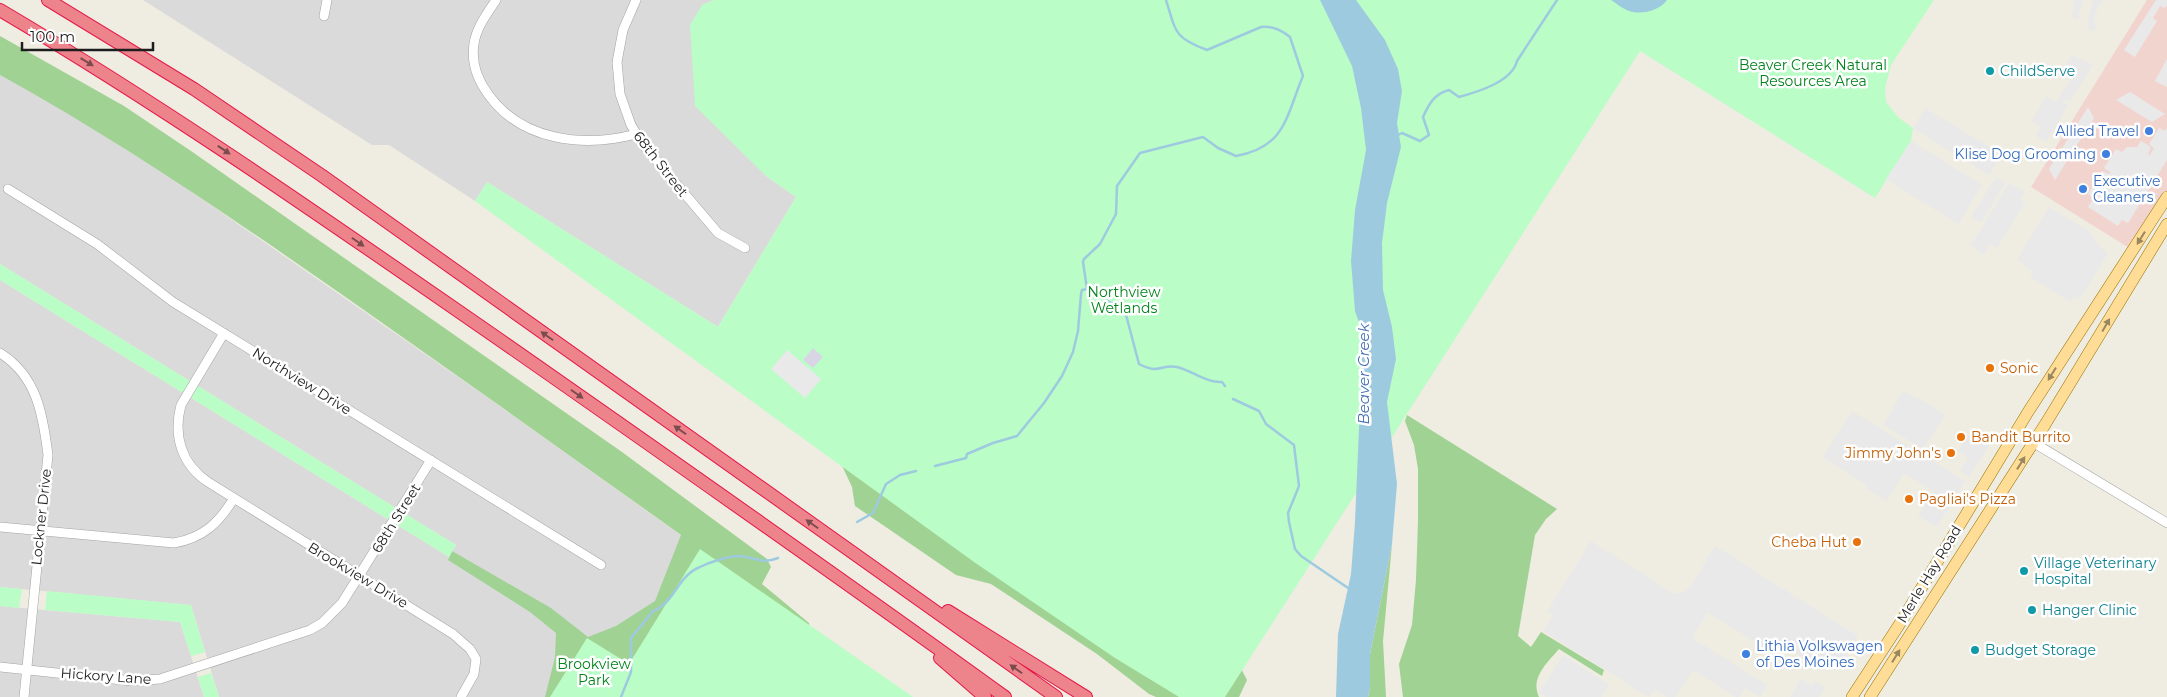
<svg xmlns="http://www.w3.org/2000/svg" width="2167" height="697" font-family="Montserrat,sans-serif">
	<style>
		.residential { fill: #dbdada }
		.commercial { fill: #f2d4cf }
		.forest { fill: #9fd293 }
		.park { fill: #bafdc7 }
		.parking { fill: #e9e9e9 }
		.plaza { fill: #d8d6e5 }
		.water { fill: #9ecae0 }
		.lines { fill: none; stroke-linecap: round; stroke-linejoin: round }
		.stream { stroke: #9ecae0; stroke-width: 2.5 }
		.minor-casing { stroke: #a4a4a4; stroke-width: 10 }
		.major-casing { stroke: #967400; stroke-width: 12 }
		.highway-casing { stroke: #e51747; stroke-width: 14 }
		.minor { stroke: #fff; stroke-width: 9 }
		.major { stroke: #ffdd97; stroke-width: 11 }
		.highway { stroke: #ed838b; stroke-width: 12 }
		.oneway { fill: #7b4b4e }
		.oneway2 { fill: #998760 }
		.culture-dot { fill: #0f9aa8; stroke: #fff; stroke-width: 2 }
		.shop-dot { fill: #3f7fe0; stroke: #fff; stroke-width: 2 }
		.food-dot { fill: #e8710a; stroke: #fff; stroke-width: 2 }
		.labels { text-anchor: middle; stroke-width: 5; stroke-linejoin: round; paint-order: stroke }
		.park-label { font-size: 14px; fill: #03831c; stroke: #fff }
		.culture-label { font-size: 14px; fill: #0d838f; stroke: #fff; text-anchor: start }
		.shop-label { font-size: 14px; fill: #366cbe; stroke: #fff; text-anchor: end }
		.street-label { font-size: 14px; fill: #1d1d1d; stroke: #fff }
		.food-label { font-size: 14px; fill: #c56008; stroke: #fff; text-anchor: start }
		.water-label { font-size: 15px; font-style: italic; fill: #436fb3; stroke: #fff }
	</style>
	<rect width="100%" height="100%" fill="#efece2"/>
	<!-- residential -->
	<path class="residential" d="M143,0H714L702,5L766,176L796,197L718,327L487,182L475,201L389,145H372Z
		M0,75L69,113L179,183L487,397L700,549L630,664L550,697H219L191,605L0,587V280L449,557L456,545L0,264Z
		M0,606L180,622L204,697H0Z"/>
	<!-- commercial -->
	<path class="commercial" d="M2147,0H2167V197L2134,251L2031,187Z"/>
	<!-- forest -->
	<path class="forest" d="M0,36L124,106L191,151L622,452L767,559L771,567L762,584L809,623L810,632L657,697H545L555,657L556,633L530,612L448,560L452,551L551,608L588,637L616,626L655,601L681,535C569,455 457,375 344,296C232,218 120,141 0,75Z
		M1407,415L1557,509L1546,519L1535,535L1518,636L1531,647L1541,632L1604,670L1602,676L1559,649C1547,663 1530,678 1539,697H1403L1399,664L1412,625L1416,580L1418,521V469L1414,445L1405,421Z
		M838,457L1237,661L1247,680L1239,697H1156L1149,694L1097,654L991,584L956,575L855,506L852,487Z
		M1392,544L1383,641L1386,697H1368L1370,688V654Z"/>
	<!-- park -->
	<path class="park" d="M714,0H1934L1891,65L1885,88L1886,102L1899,118L1913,128L1911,141L1875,198L1640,51L1225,697H1179L1115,658L974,562L475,201L487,182L718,327L796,197L766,176L695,106L690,25L702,5Z
		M0,264L456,545L449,557L0,280Z
		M700,549L913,697H550L587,638L629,664Z
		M0,587L22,589L19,608L0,606Z
		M47,591L191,605L205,652L191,656L180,622L45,610Z
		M211,673L219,697H204L198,677Z"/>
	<!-- parking -->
	<path class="parking" d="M2076,0H2083L2078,19L2071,18Z
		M2093,0H2103L2096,12L2094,19L2096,29L2089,31L2088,21Z
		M2156,0H2167V5L2165,8L2160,6L2153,18L2157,21L2135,57L2124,50Z
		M2072,55L2093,65L2070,101L2064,99L2063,102L2068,105L2046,142L2036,136L2041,127L2032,121L2046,96L2056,102L2073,75L2064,68Z
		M2167,59V87L2155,81Z
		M2130,92L2165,114L2152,122L2116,100Z
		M2088,107L2094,118L2055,180L2049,169Z
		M1925,108L1996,151L1992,158L1998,161L1989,175L1913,128Z
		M2159,128L2165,131L2167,128V160L2128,223L2122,220L2118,226L2088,207L2094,198L2088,194L2102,171L2109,174L2110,172L2104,168L2116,149L2122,152L2127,147H2137L2141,141L2151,147L2148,154L2150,155L2154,148L2149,144Z
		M1911,141L1982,185L1958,224L1886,179Z
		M1996,177L2005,183L1981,223L1971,217Z
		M2009,183L2025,192L2020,199L2025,202L1997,248L1990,244L1984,254L1971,245Z
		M2049,207L2091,233L2102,249L2108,253L2080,299L2074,296L2070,302L2031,277L2032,270L2017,260Z
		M787,350L821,379L805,398L771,369Z
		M1903,392L1916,397L1945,415L1923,449L1883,425Z
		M1852,411L1965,481L1937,527L1918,516L1933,491L1904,473L1886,501L1865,488L1867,485L1823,458Z
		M1968,436L1978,441L1981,437L1990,443L1969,477L1960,471L1968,458L1958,451Z
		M1591,541L1672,593H1682L1690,588L1715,546L1858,636L1839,668L1816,654L1810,662L1782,644L1775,654L1708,613L1692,638L1767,685L1760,697L1745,688L1739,697H1736L1693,670L1675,697H1667L1655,689L1649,697L1543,631L1553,615L1547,612Z
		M1563,655L1609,685L1602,697H1546L1539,693Z
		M1801,679L1812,685L1814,681L1825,688L1819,697H1790Z"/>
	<!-- plaza -->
	<path class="plaza" d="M813,348L823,357L813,368L803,360Z"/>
	<!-- water -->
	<path class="water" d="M1320,0H1356L1385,40L1398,69L1402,91L1397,123L1401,147L1387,203L1382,243L1383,290L1392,327L1396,359L1387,402L1397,484L1392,544L1370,654V688L1368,697H1336L1338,634L1351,574L1355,522L1363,334L1355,311L1351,261L1355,210L1366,150L1361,108L1352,66Z
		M1611,0H1667C1659,11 1642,15 1629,11C1623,9 1616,3 1611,0Z"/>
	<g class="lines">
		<!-- stream -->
		<path class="stream" d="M1166,0C1176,32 1174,38 1207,50L1261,27C1273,26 1281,30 1290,37L1303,76C1286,116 1286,147 1236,156L1218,148L1203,137L1140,153L1117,186L1116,214L1100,244L1084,259L1083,262L1087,289L1125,311L1139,364C1160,375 1160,364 1177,367C1193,371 1206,383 1222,382L1225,386
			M1396,136L1402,133L1420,141L1429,135L1423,117C1429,104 1434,94 1449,90L1459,97C1477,92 1512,82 1517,61L1557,0
			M1233,399L1259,411L1266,424L1294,445L1299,486L1288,513L1289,522L1295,549L1301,556L1351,590
			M935,466L966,458L967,454L993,443L1017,436L1044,403L1062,376L1073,352L1078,331L1081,294L1082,290L1087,289
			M857,522L873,513L886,484L900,475L916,471
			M621,697L631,672V638L653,611C675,603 677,576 700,567C710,562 726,557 737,556C753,556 761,565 778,558"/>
		<!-- minor casing -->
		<g class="minor-casing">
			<path id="minor" d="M496,0C487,14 476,28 474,44C471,63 477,79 488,94C521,141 584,148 636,134
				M636,0L623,30L617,62L620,94L631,125L644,146L718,233L745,248
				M324,16L327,0
				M8,189L97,244L173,302L601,565
				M224,333L181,405C173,435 181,464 208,482L453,634L470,649L476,659L474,674L461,697
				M0,353C37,376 43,415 48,455L24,697
				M2016,432L2167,523
				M0,527L174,543C203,538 219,523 234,498
				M0,667L132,681L160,679L310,630L322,623L342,603L431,460"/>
		</g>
		<!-- major casing -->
		<g class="major-casing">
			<path id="major" d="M1852,697L1899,625L2028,412L2167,197
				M1870,697L2046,423L2167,224"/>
		</g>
		<!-- highway casing -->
		<g class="highway-casing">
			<path id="highway" d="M48,0L194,89L321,175L1056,697
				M0,10C173,112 335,226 500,340C669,458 838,576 1005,697
				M948,611L1086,697
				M940,658L985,697"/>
		</g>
		<!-- minor -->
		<use href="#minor" class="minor"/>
		<!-- major -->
		<use href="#major" class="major"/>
		<!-- highway -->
		<use href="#highway" class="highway"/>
	</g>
	<!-- one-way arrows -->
	<defs><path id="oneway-solid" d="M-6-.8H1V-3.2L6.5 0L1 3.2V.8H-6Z" transform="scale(1.25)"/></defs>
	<g class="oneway">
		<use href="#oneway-solid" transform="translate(87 62) rotate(31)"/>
		<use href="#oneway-solid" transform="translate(224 150) rotate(34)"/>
		<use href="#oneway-solid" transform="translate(358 242) rotate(35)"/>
		<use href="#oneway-solid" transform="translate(547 336) rotate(-145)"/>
		<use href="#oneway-solid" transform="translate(577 394) rotate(35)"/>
		<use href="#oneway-solid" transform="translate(680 430) rotate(-145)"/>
		<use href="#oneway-solid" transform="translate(812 524) rotate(-145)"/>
		<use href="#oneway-solid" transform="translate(1016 669) rotate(-145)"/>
	</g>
	<g class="oneway2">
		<use href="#oneway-solid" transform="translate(2141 238) rotate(122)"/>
		<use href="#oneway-solid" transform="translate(2106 325) rotate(-60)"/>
		<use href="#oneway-solid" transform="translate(2052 374) rotate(122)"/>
		<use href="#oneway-solid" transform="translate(2021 463) rotate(-58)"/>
		<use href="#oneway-solid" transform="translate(1896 656) rotate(-58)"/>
	</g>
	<!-- markers -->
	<g class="culture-dot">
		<circle cx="1990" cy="71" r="5"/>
		<circle cx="2024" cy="571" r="5"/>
		<circle cx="2032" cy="610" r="5"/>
		<circle cx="1975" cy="650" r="5"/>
	</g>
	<g class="shop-dot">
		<circle cx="2149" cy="131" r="5"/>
		<circle cx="2106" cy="154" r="5"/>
		<circle cx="2083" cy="189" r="5"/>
		<circle cx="1746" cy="654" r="5"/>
	</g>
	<g class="food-dot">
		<circle cx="1990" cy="368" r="5"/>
		<circle cx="1961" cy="437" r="5"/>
		<circle cx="1951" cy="453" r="5"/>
		<circle cx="1909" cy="499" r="5"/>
		<circle cx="1857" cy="542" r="5"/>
	</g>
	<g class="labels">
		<!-- park labels -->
		<g class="park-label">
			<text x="1813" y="70">Beaver Creek Natural<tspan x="1813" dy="16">Resources Area</tspan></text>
			<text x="1124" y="297">Northview<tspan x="1124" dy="16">Wetlands</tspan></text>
			<text x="594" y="669">Brookview<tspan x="594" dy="16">Park</tspan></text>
		</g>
		<!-- culture labels -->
		<g class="culture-label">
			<text x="2000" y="76">ChildServe</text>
			<text x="2034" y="568">Village Veterinary<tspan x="2034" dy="16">Hospital</tspan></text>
			<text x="2042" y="615">Hanger Clinic</text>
			<text x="1985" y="655">Budget Storage</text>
		</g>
		<!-- shop labels -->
		<g class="shop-label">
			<text x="2139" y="136">Allied Travel</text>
			<text x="2096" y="159">Klise Dog Grooming</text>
			<text x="2093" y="186" text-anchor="start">Executive<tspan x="2093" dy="16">Cleaners</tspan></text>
			<text x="1756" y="651" text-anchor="start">Lithia Volkswagen<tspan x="1756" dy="16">of Des Moines</tspan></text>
		</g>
		<!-- street labels -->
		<g class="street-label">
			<text transform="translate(661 164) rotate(52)" y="5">68th Street</text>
			<text transform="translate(302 381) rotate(32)" y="5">Northview Drive</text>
			<text transform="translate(41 517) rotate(-84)" y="5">Lockner Drive</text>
			<text transform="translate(396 518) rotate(-58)" y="5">68th Street</text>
			<text transform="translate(1929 574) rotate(-59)" y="5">Merle Hay Road</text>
			<text transform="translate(358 575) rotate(31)" y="5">Brookview Drive</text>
			<text transform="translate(106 676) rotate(4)" y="5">Hickory Lane</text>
		</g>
		<!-- food labels -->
		<g class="food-label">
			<text x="2000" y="373">Sonic</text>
			<text x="1971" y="442">Bandit Burrito</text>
			<text x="1941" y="458" text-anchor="end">Jimmy John's</text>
			<text x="1919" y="504">Pagliai's Pizza</text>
			<text x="1847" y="547" text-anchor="end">Cheba Hut</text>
		</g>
		<!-- water labels -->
		<g class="water-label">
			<text transform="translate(1364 374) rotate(-90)" y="5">Beaver Creek</text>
		</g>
	</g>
	<!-- scale -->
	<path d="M22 42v8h131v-8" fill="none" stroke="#1d1d1d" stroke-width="2.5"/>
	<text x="30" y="42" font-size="15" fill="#1d1d1d" stroke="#ffffff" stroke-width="4" paint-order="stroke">100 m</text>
</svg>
